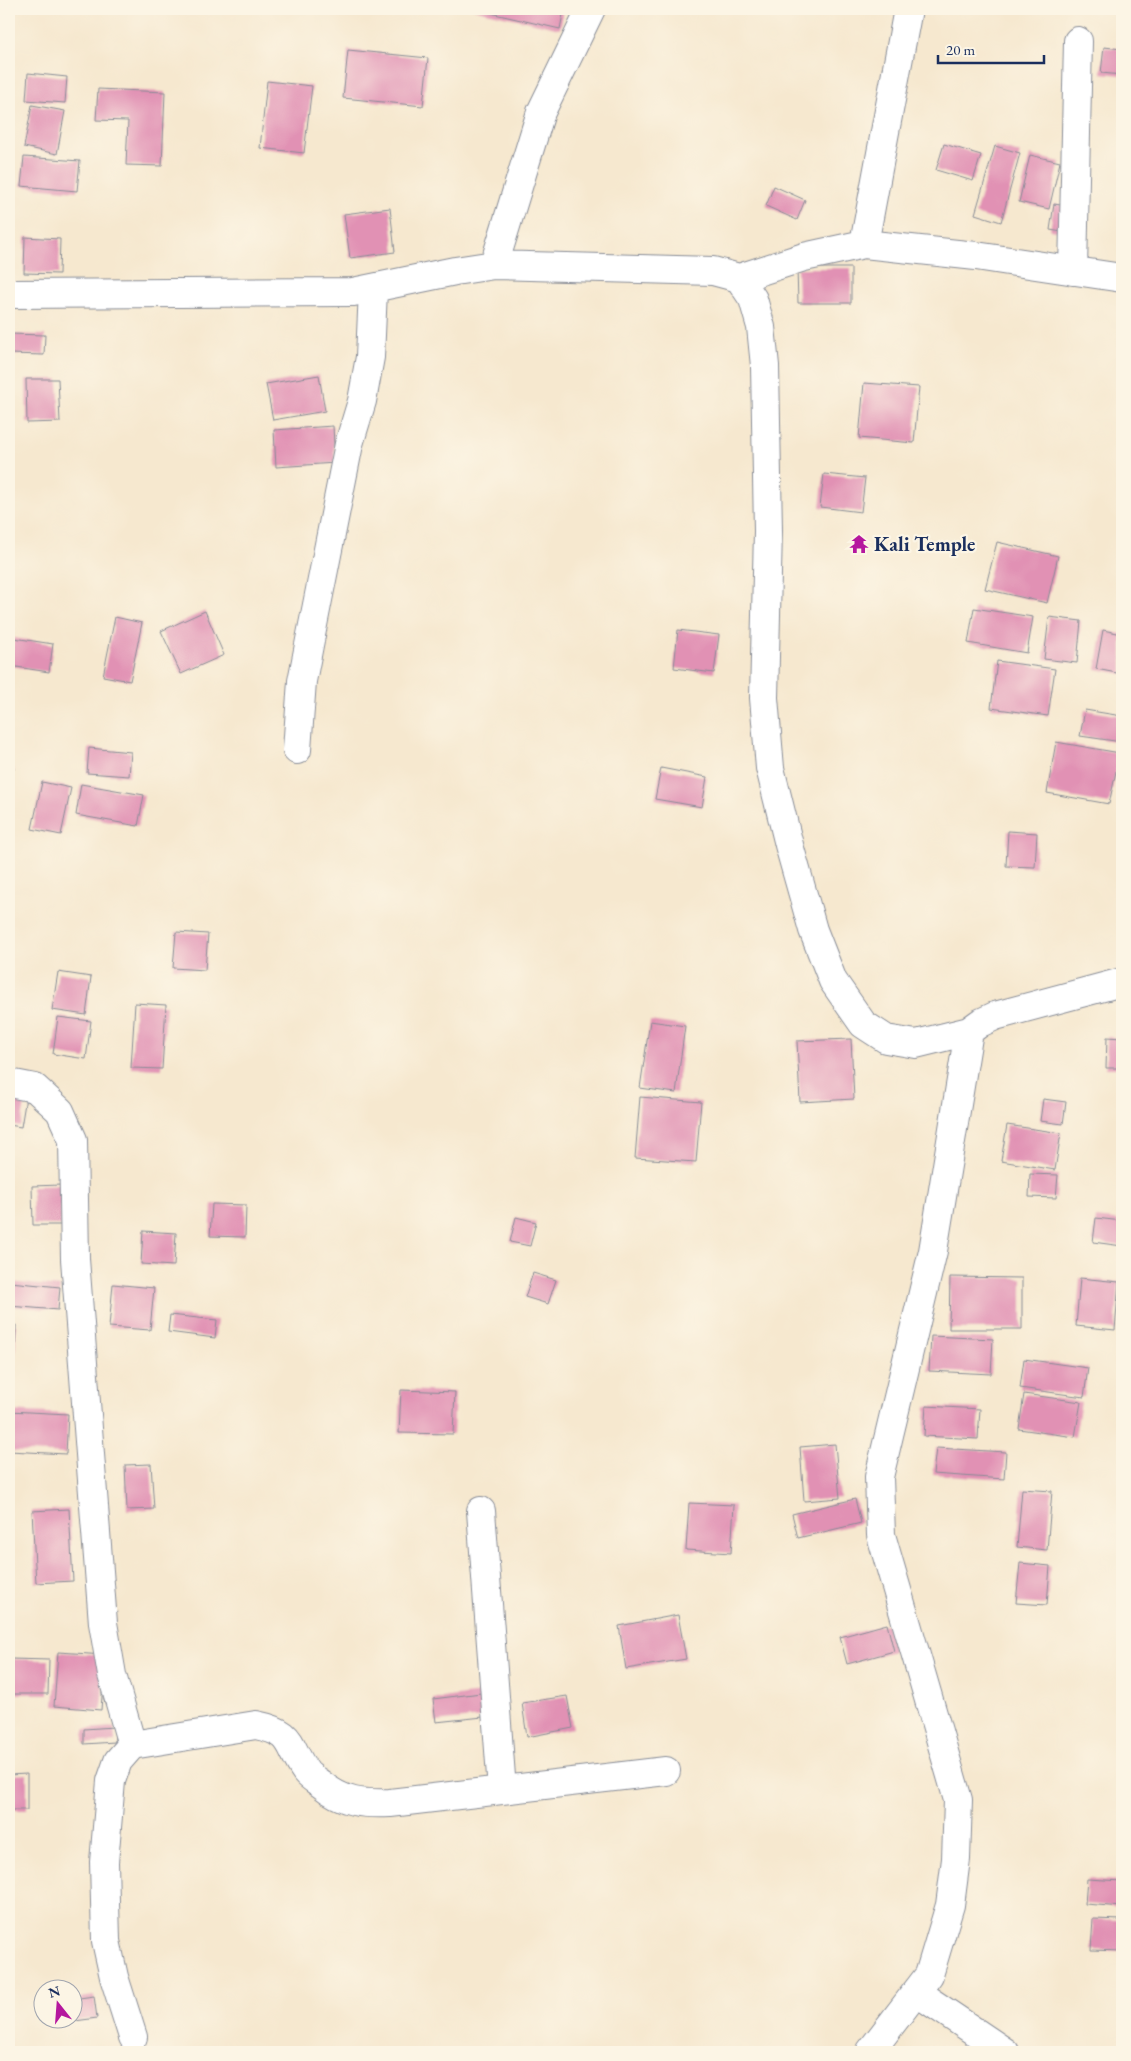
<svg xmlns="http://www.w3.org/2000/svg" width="1131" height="2061" font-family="'EB Garamond',serif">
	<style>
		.building { fill: #e191b4 }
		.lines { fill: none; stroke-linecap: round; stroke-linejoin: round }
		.minor-casing { stroke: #888c96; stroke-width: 30 }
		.minor { stroke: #fff; stroke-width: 28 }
		.labels { text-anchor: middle; stroke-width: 4.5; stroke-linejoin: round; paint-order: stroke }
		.poi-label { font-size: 20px; font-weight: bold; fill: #1b2f5e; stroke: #fcf5e5; text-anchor: start }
	</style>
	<rect width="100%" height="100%" fill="#fcf5e5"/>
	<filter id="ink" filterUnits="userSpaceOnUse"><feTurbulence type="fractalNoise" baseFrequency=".02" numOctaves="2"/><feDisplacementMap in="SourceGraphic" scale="10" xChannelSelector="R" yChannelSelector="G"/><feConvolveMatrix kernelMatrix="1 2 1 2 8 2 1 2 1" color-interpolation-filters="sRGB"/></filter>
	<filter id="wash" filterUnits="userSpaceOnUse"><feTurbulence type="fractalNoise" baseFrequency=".0096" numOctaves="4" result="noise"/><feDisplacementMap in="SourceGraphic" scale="20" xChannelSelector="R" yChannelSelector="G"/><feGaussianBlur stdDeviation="1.12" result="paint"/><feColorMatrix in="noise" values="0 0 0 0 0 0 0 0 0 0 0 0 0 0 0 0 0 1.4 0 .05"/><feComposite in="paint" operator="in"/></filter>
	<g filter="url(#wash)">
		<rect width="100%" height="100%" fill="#f6e8cf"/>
		<g id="blocks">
			<!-- building -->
			<path class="building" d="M473,9H564L560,29Z
				M1104,47L1122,49V75L1101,73Z
				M348,50L428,58L423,106L343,98Z
				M28,73L67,77L65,103L26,100Z
				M267,81L312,86L304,153L260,148Z
				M98,89L165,92L162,166L126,165L128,121L96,120Z
				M32,105L65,111L57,154L24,147Z
				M944,144L981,155L973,181L936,170Z
				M995,146L1020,153L1001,222L975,214Z
				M1030,155L1060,162L1049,209L1019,202Z
				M24,157L80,161L77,191L21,186Z
				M774,186L805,200L797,220L766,206Z
				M1054,204L1067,206L1062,232L1050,230Z
				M390,208L395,252L350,258L344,214Z
				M25,237L60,239L59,274L24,273Z
				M797,268H851V303H798Z
				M9,334L45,335L44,355L9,354Z
				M319,375L325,411L273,420L266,384Z
				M26,379H58L60,422L27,423Z
				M864,383L919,387L914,443L859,438Z
				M333,426L335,463L276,467L274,430Z
				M824,474L865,478L861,512L820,507Z
				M997,542L1058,556L1047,603L985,589Z
				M974,608L1033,617L1027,653L968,643Z
				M205,611L224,655L181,674L161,631Z
				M115,617L142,623L130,681L103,676Z
				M1049,617L1081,621L1077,663L1044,659Z
				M678,630L719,635L714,673L674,668Z
				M1103,630L1122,634V674L1096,669Z
				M14,638L53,644L49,672L10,666Z
				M997,661L1055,669L1048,716L991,708Z
				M1085,710L1122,716V742L1080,736Z
				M1056,742L1120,753L1109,804L1047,793Z
				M89,748L131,752L129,776L87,773Z
				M9,767L14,768L10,789L9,788Z
				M661,768L707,777L702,807L655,799Z
				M42,782L71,788L61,835L32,829Z
				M81,784L144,795L138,826L76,815Z
				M1008,831L1037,833L1035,867L1006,866Z
				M176,932L208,934L205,970L173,968Z
				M58,972L91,977L86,1015L52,1010Z
				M135,1003L166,1005L162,1069L131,1068Z
				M58,1017L91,1021L86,1059L53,1054Z
				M650,1021L685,1026L676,1093L640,1088Z
				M1107,1037L1122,1038V1068H1106Z
				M851,1039L854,1099L800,1102L797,1041Z
				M9,1094L26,1097L21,1127L9,1125Z
				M640,1097L701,1102L696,1162L635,1158Z
				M1043,1099L1066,1102L1063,1124L1040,1121Z
				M1007,1125L1061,1133L1055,1170L1001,1161Z
				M1030,1174L1058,1175L1056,1198L1029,1197Z
				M61,1185V1225H33L32,1186Z
				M212,1204L246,1205L245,1237L210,1236Z
				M516,1217L536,1222L530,1246L510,1242Z
				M1096,1218L1122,1221V1246L1093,1242Z
				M143,1231L176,1233L174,1266L141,1264Z
				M533,1273L556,1280L548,1304L525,1297Z
				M950,1277L1022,1278V1329H949Z
				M1080,1278L1119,1282L1115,1330L1076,1326Z
				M10,1282L60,1287L58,1310L9,1306Z
				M113,1284L154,1288L150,1330L109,1327Z
				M170,1315L217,1320L215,1338L168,1332Z
				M9,1325H16L15,1357H9Z
				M931,1336L993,1339L991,1374L929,1371Z
				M1024,1359L1088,1368L1084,1397L1020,1388Z
				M401,1390L455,1392L453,1434L399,1433Z
				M1024,1394L1081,1402L1075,1437L1019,1429Z
				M926,1406L980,1409L978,1439L924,1436Z
				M9,1411L68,1414L66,1454L9,1451Z
				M835,1444L840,1498L804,1501L800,1447Z
				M936,1448L1006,1452L1004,1479L933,1474Z
				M151,1464L154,1509L127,1510L125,1465Z
				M1022,1489L1052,1491L1047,1550L1017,1547Z
				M855,1499L861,1523L798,1538L792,1514Z
				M689,1503L734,1505L731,1553L686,1550Z
				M69,1509L73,1581L36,1583L32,1511Z
				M1020,1563L1050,1566L1047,1605L1016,1603Z
				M678,1615L686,1659L626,1669L619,1626Z
				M887,1624L894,1651L847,1664L840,1637Z
				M58,1652L105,1655L101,1710L54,1706Z
				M11,1659L49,1660L48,1694H10Z
				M481,1693L483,1717L436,1722L433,1699Z
				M567,1696L573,1728L527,1737L522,1703Z
				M114,1727L115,1742L84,1744V1729Z
				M27,1774V1810H9V1775Z
				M1087,1879L1122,1881V1907L1085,1904Z
				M1093,1919L1122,1920V1951L1091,1950Z
				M94,1996L97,2018L75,2021L72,1999Z"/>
		</g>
	</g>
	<g filter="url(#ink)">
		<use href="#blocks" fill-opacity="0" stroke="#888c96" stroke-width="1"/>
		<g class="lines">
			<!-- minor casing -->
			<g class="minor-casing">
				<path id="minor" d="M864,244L908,9
					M494,265L541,112L591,9
					M1073,271L1078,41
					M739,278L753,299L761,327L765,366L768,531L764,698L770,768L789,845L813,930L833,981L863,1024L886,1039L916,1044L969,1031L980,1023L995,1016L1122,982
					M9,294L353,292L455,271L494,265L713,271L739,278L804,257L864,244L976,256L1122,278
					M297,750L302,681L310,640L349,444L362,401L370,357L373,290
					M9,1083L35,1088L60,1111L73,1140L75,1259L103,1623L112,1675L132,1745
					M481,1511L502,1790
					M916,1992L1005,2052
					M133,2037L114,1977L106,1941L104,1862L111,1781L118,1761L132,1745L256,1725C296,1733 286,1744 306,1772C310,1777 317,1781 321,1784C344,1803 362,1804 390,1803L666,1771
					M870,2052L929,1975L950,1905L956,1859L958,1800L881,1535L879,1477L933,1251L969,1031"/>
			</g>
			<!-- minor -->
			<use href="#minor" class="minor"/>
		</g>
	</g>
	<!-- icons -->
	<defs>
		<g id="temple-bare" transform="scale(1.5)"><path d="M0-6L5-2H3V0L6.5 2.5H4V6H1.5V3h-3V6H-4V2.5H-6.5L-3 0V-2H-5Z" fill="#b5179e" stroke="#fcf5e5" stroke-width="2.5" paint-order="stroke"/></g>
	</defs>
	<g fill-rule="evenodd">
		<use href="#temple-bare" x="859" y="544"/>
	</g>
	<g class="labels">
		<!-- poi labels -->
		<g class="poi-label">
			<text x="874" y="551">Kali Temple</text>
		</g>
	</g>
	<!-- margin -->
	<rect width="1131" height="2061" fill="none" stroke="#fcf5e5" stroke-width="30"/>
	<!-- north arrow -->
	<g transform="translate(58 2004) rotate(343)"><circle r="24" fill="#fcf5e5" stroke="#a2a6af"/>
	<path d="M0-4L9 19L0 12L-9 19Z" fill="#b5179e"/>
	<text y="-8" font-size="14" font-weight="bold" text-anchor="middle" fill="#1b2f5e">N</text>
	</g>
	<!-- scale -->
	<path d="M938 55v8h106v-8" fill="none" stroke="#1b2f5e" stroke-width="2.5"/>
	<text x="946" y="55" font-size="15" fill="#1b2f5e" stroke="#fcf5e5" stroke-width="4" paint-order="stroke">20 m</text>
</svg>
